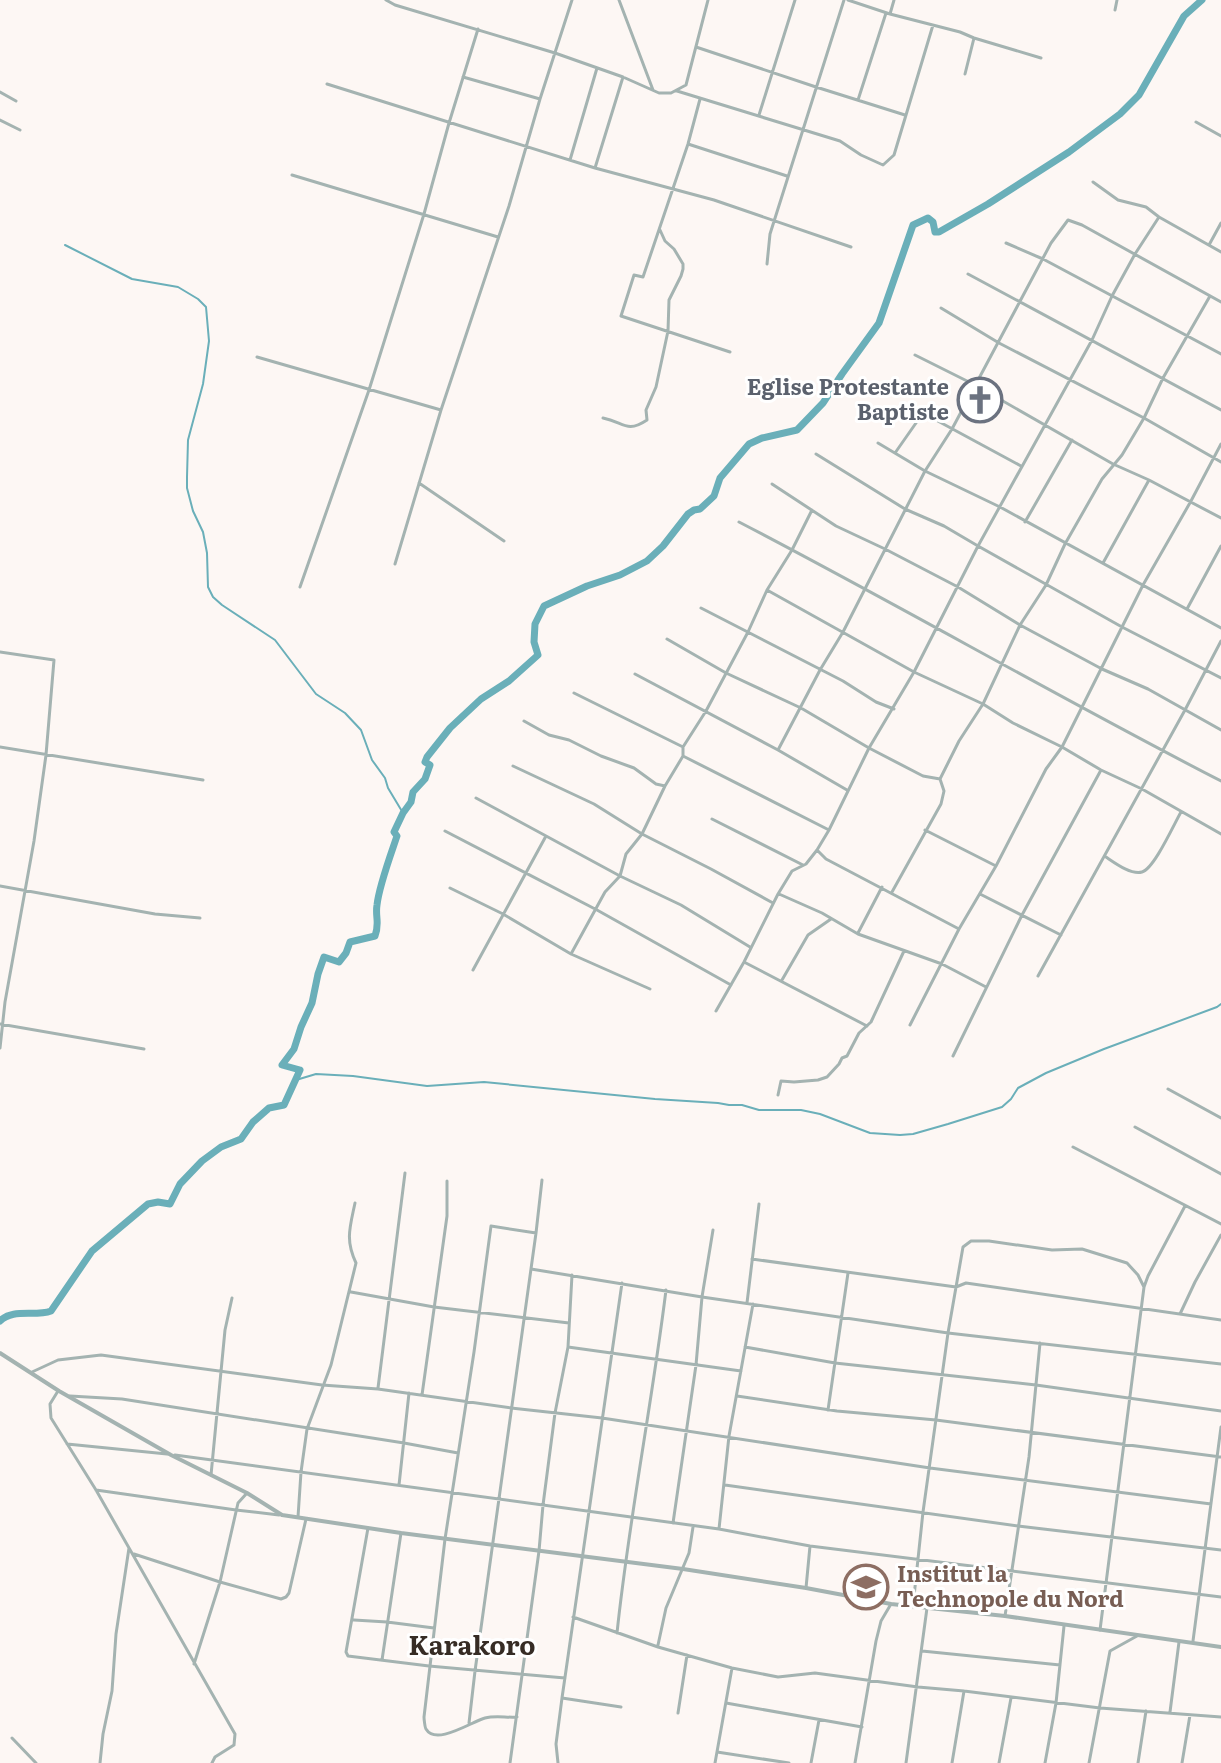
<svg xmlns="http://www.w3.org/2000/svg" width="1221" height="1763" font-family="Literata,serif">
	<style>
		.lines { fill: none; stroke-linecap: round; stroke-linejoin: round }
		.stream { stroke: #6aafb9; stroke-width: 2 }
		.river { stroke: #6aafb9; stroke-width: 7 }
		.minor { stroke: #a4b3b1; stroke-width: 3 }
		.tertiary { stroke: #a4b3b1; stroke-width: 4 }
		.labels { text-anchor: middle; stroke-width: 6; stroke-linejoin: round; paint-order: stroke }
		.worship-label { font-size: 22px; font-weight: bold; fill: #5b616d; stroke: #fff; text-anchor: end }
		.education-label { font-size: 22px; font-weight: bold; fill: #785e54; stroke: #fff; text-anchor: start }
		.quarter-label { font-size: 26px; font-weight: bold; fill: #362c25; stroke: #fff }
	</style>
	<rect width="100%" height="100%" fill="#fdf7f4"/>
	<g class="lines">
		<!-- stream -->
		<path class="stream" d="M65,245L132,279L178,287L198,299L206,307L209,341L203,384L188,440L187,477V488L193,511L203,532L207,553L208,587L213,597L222,605L275,640L316,694L345,713L361,730L372,760L385,778L388,788L403,813
			M296,1080L316,1074L353,1076L427,1086L484,1082L655,1099L718,1103L729,1105H742L759,1110H801L820,1114L870,1133L900,1135L913,1134L948,1124L1002,1107L1011,1099L1018,1088L1046,1073L1104,1049L1217,1007L1221,1004"/>
		<!-- river -->
		<path class="river" d="M0,1321C13,1308 35,1317 51,1311L92,1251L148,1204L158,1202L170,1204L180,1184L202,1161L221,1147L241,1139L253,1122L269,1108L284,1105L300,1070L282,1065L294,1049L301,1027L312,1003L318,974L324,957L339,962L346,953L350,942L375,936C380,923 375,917 377,905C379,886 391,854 397,836L394,832L403,813L411,802L413,792L425,779L430,765L425,762L427,757L450,728L481,699L509,681L538,655L534,642L535,624L544,606L587,586L620,575L647,561L663,546L688,514L694,510L700,509L714,496L720,478L749,444L762,438L797,430L823,403L842,374L879,323L913,225L928,218L933,222L935,232H939L988,204L1069,152L1120,114L1139,95L1184,16L1202,0"/>
		<!-- minor -->
		<path class="minor" d="M386,0L395,5L555,53L623,77L659,93H671L686,85L708,0
			M619,0L653,90
			M848,0L890,14L960,32L974,38L1041,58
			M1115,10L1117,0
			M890,14L894,0
			M696,47L816,87L905,115
			M965,74L974,38
			M463,77L540,99
			M327,84L595,168L714,200L851,247
			M677,91L840,141L861,155L883,165L894,155L933,25
			M0,92L16,101
			M700,99L688,144L643,277L634,275L621,316L730,352
			M858,100L886,13
			M759,115L795,0
			M0,120L20,130
			M1196,122L1221,136
			M688,144L787,176
			M570,160L597,68
			M595,168L623,77
			M292,175L498,237
			M1093,182L1118,200L1146,207L1159,217L1221,252
			M1006,243L1043,259L1221,354
			M1209,245L1221,223
			M767,264L770,234L844,0
			M968,274L1221,410
			M941,308L999,343L1144,418L1221,462
			M915,355L975,385L1113,464L1149,480L1221,518
			M257,357L441,410
			M603,418C624,422 626,434 647,420L646,410L656,387L668,331L669,300L681,276L683,269V264L674,249L665,241L660,230
			M878,443L925,471L1000,507L1221,628
			M895,453L923,413L1021,466
			M816,454L905,509L944,526L978,546L1122,627L1221,678
			M419,483L504,541
			M772,484L836,526L885,549L958,587L1020,625L1102,669L1148,689L1221,730
			M739,522C901,606 1059,698 1221,781
			M1025,522L1072,440
			M1103,563L1149,480
			M395,564L441,410L509,206L540,99L572,0
			M300,587L369,390L424,214L449,123L478,29
			M767,590L914,672L983,704L1013,723L1062,747L1101,770L1142,789L1221,834
			M701,608L843,681L876,702L894,709
			M1187,609L1221,546
			M667,639L726,673L801,708L869,748L923,776L940,779
			M0,652L54,660L46,755L34,841L5,1002L0,1048
			M635,674L778,750L847,790
			M574,693L683,747
			M524,721L549,735L569,740L601,756L634,768L656,784L665,786
			M0,747L203,780
			M778,750L820,670L843,632L925,471L952,429L1051,243L1068,220L1082,225L1221,302
			M683,756L829,830
			M513,766L594,804L642,834L711,869L773,903
			M476,798L620,876L681,905L750,947
			M712,819L803,865
			M925,830L996,866
			M445,831L597,910L731,985
			M817,850L826,859L959,929
			M1106,857C1115,863 1131,875 1142,872C1154,869 1174,824 1181,812
			M0,886L155,914L200,918
			M450,888L503,914L571,954L650,989
			M892,892L941,804L944,791L940,779L959,741L983,704L1020,625L1046,585L1065,544L1102,479L1122,455L1144,418L1163,378L1210,296
			M779,894L822,913L858,934L942,964L986,987
			M980,894L1061,935
			M858,933L882,887
			M571,954L605,892L620,876L626,854L642,834L665,786L683,756V747L706,711L748,632L767,590L792,550L812,510
			M744,962L867,1026
			M473,970L546,836
			M1038,976L1185,710L1221,641
			M782,980L808,935L831,919
			M716,1011L744,962L778,894L792,871L806,864L817,850L829,830L869,748L914,672L978,546L1092,340L1112,296L1135,254L1159,217
			M0,1024L144,1049
			M910,1025L959,929L996,866L1046,769L1062,747L1143,585L1191,501L1221,444
			M953,1056L1022,915L1101,770
			M1168,1089L1221,1118
			M778,1095L781,1081L794,1082L818,1080L827,1077L839,1064L842,1058L847,1056L859,1033L871,1022L904,951
			M1135,1127L1221,1174
			M1073,1147L1221,1224
			M752,1259L956,1287L966,1283L1221,1320
			M531,1269L702,1297L948,1333L1221,1364
			M351,1292L434,1307L569,1323
			M747,1303L759,1204
			M1180,1314L1195,1282L1221,1235
			M568,1347L741,1371
			M745,1347L835,1363L1036,1385L1221,1411
			M32,1372L58,1360L101,1355L322,1385L378,1389L511,1408L602,1418L930,1468L1211,1504
			M378,1388L405,1173
			M58,1391L50,1404L51,1418L96,1490L235,1734L234,1745L215,1757L212,1763
			M422,1395L447,1216V1181
			M70,1396L122,1399L404,1443L458,1453
			M737,1396L837,1411L936,1420L1221,1457
			M828,1410L848,1273
			M67,1444L167,1454
			M175,1455L631,1517L719,1529L810,1546L1221,1597
			M211,1475L225,1330L232,1298
			M399,1485L409,1393
			M725,1485L1018,1526L1221,1550
			M96,1490L236,1510L279,1515
			M298,1517L301,1472L307,1429L331,1365L356,1263C345,1240 350,1227 355,1203
			M673,1523L696,1365L702,1297L713,1230
			M368,1528L346,1652L348,1656L429,1666L565,1678
			M719,1529L729,1436L753,1304
			M134,1554L220,1582L281,1599L286,1597L289,1593L306,1519
			M806,1588L810,1546
			M913,1606L923,1512L948,1333L963,1247L971,1241H989L1052,1250L1082,1249L1127,1263L1138,1275L1144,1287
			M1005,1616L1029,1457L1040,1343
			M573,1617L658,1647L732,1668L778,1677L815,1673L918,1687L964,1691L1100,1708L1221,1717
			M354,1620L387,1622L434,1628
			M1100,1630L1144,1287L1148,1276L1185,1206
			M617,1633C629,1518 652,1404 666,1290
			M1193,1641L1221,1427
			M658,1645L666,1608L689,1553L693,1527
			M922,1651L1060,1665
			M382,1660L401,1533
			M194,1664L220,1582L238,1503L247,1493
			M562,1698L621,1707
			M726,1703L862,1727
			M1170,1712L1179,1642
			M678,1713L687,1655
			M517,1717C507,1718 496,1715 485,1718C471,1722 436,1746 426,1729C425,1728 424,1719 424,1717L445,1539L474,1352L491,1226L536,1233
			M469,1723L475,1671L536,1233L542,1180
			M12,1738L36,1763
			M717,1752L789,1763
			M100,1763L103,1734L112,1691L116,1634L129,1548
			M510,1763L539,1551L543,1505L555,1413L568,1347L572,1275
			M558,1763L556,1744L562,1698L622,1283
			M715,1763L732,1668
			M811,1763L819,1720
			M855,1763L876,1641L881,1621L891,1604
			M906,1763L927,1608
			M952,1763L964,1691
			M999,1763L1011,1698
			M1045,1763L1056,1703L1064,1626
			M1089,1763L1110,1651L1137,1636
			M1138,1763L1146,1711
			M1182,1763L1190,1715"/>
		<!-- tertiary -->
		<path class="tertiary" d="M0,1353L59,1391L171,1455L247,1493L282,1515L401,1533L683,1569L806,1588L891,1604L1005,1616L1221,1647"/>
	</g>
	<!-- icons -->
	<defs>
		<g id="church-ring" transform="scale(2.3)"><circle r="9.5" fill="#fff" stroke="#6b7280" stroke-width="1.5"/><path d="M-1.2-6h2.4v3.5h3.3v2.4h-3.3V6h-2.4V-.1h-3.3v-2.4h3.3Z" fill="#6b7280"/></g>
		<g id="university-ring" transform="scale(2.3)"><circle r="9.5" fill="#fff" stroke="#8d6e63" stroke-width="1.5"/><path d="M0-5L7-2L0 1L-7-2ZM-4 1L0 2.5L4 1V4Q0 6-4 4Z" fill="#8d6e63"/></g>
	</defs>
	<g fill-rule="evenodd">
		<use href="#church-ring" x="980" y="400"/>
		<use href="#university-ring" x="866" y="1587"/>
	</g>
	<g class="labels">
		<!-- worship labels -->
		<g class="worship-label">
			<text x="949" y="395">Eglise Protestante<tspan x="949" dy="25">Baptiste</tspan></text>
		</g>
		<!-- education labels -->
		<g class="education-label">
			<text x="897" y="1582">Institut la<tspan x="897" dy="25">Technopole du Nord</tspan></text>
		</g>
		<!-- quarter labels -->
		<g class="quarter-label">
			<text x="472" y="1655">Karakoro</text>
		</g>
	</g>
</svg>
